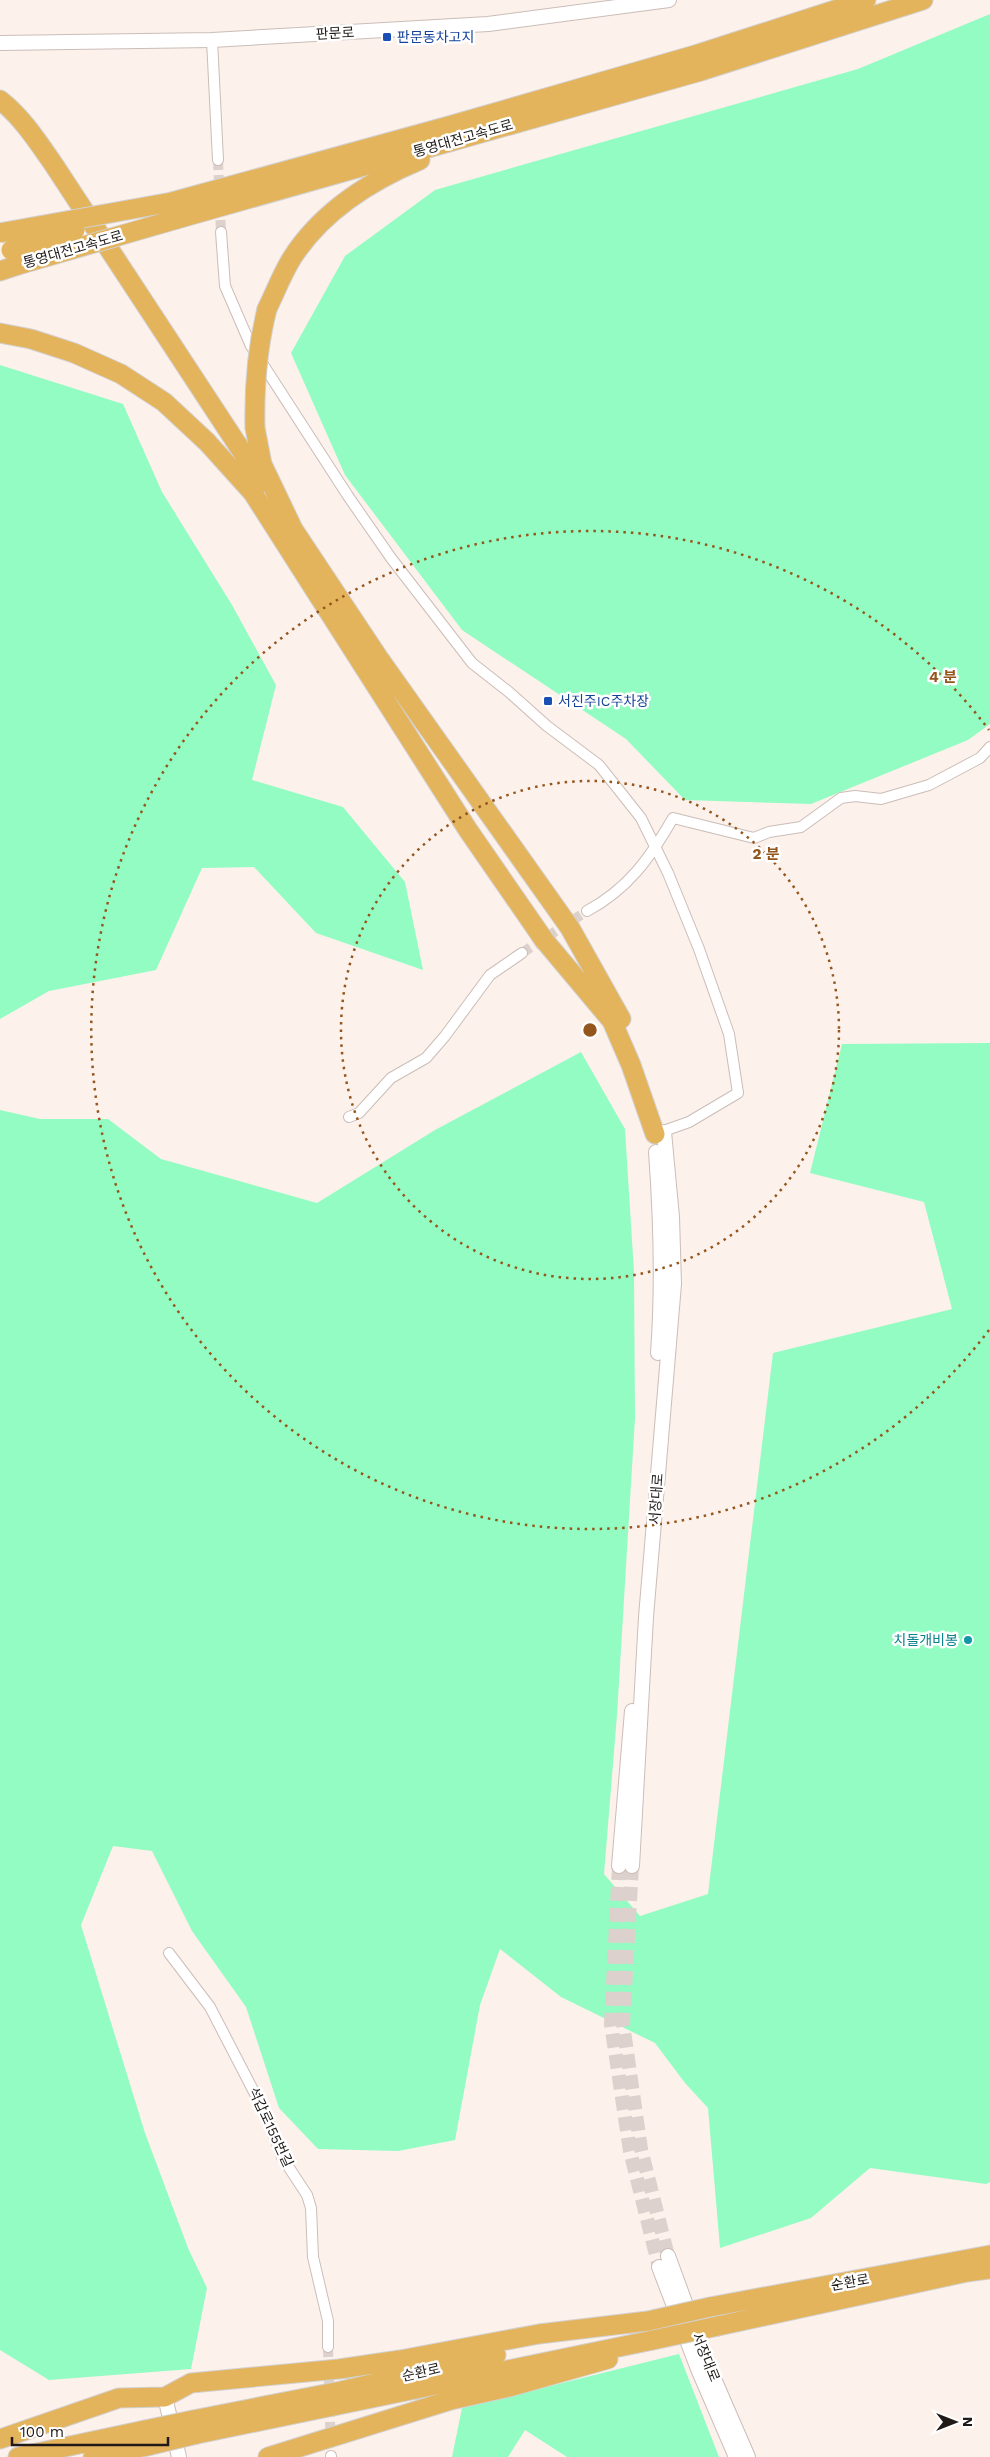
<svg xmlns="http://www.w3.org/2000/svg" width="990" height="2457" font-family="'Work Sans','Noto Sans KR',sans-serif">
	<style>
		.green { fill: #92fcc2 }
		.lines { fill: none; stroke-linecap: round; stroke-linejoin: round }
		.street-tunnel { stroke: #dcd1cc; stroke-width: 10; stroke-dasharray: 10 5; stroke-linecap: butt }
		.secondary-tunnel { stroke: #dcd1cc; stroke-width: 14; stroke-dasharray: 14 7; stroke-linecap: butt }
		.street-casing { stroke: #cbbdb7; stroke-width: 12 }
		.secondary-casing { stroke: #cbbdb7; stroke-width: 16 }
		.highway-casing { stroke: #d2d1d1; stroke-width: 21 }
		.street { stroke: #fff; stroke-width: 10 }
		.secondary { stroke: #fff; stroke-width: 14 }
		.highway { stroke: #e4b45c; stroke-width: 19 }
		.highway-bridge-casing { stroke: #d2d1d1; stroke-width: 21; stroke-linecap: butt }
		.highway-bridge { stroke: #e4b45c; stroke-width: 19 }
		.ring { fill: none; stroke: #94561c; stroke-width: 2.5; stroke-dasharray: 2.5 5 }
		.transit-dot { fill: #1a4fb4; stroke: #fff; stroke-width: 2 }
		.culture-dot { fill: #0f9aa8; stroke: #fff; stroke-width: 2 }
		.labels { text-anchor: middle; stroke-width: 5; stroke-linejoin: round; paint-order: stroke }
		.street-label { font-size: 14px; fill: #1f1a18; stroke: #fff }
		.transit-label { font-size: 14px; fill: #164399; stroke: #fff; text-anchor: start }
		.culture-label { font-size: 14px; fill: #0d838f; stroke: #fff; text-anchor: end }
		.centre { fill: #94561c; stroke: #fff; stroke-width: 2.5 }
		.ring-label { font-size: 15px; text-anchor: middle; font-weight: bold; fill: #94561c; stroke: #fff; stroke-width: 5; stroke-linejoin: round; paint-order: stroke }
	</style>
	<rect width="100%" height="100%" fill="#fdf1ec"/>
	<!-- green -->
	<path class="green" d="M990,14V724L968,740L811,804L685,800L626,739L462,630L345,475L291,353L345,256L435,190L858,69Z
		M0,365L123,404L162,492L232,605L276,685L252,780L343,807L405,882L423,970L316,933L254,867L202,868L156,970L49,991L0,1019Z
		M990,1043V2182L986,2184L870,2168L811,2218L720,2248L708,2108L685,2083L655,2043L561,1997L500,1949L480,2005L455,2140L398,2151L318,2149L279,2108L246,2007L192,1931L152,1851L113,1846L81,1925L145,2133L188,2248L207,2288L191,2369L49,2380L0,2350V1110L40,1119H108L161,1159L317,1203L435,1130L581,1052L625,1129L634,1272L635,1418L617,1715L604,1874L640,1916L708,1894L773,1353L952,1309L924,1202L810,1173L842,1044Z
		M679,2354L719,2457H567L525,2430L508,2457H452L462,2408Z"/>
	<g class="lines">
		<!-- street-tunnel -->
		<path class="street-tunnel" d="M218,160L221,232
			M522,953L587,911
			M328,2347L331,2456"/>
		<!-- secondary-tunnel -->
		<path class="secondary-tunnel" d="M619,1866L611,2024L630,2151L659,2267
			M632,1866L623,2024L641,2149L668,2256"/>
		<!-- street casing -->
		<g class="street-casing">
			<path id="street" d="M212,40L218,160
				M221,232L225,286L251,346L348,496L391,558L472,663L509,692L547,726L599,765L641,818L668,873L699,949L729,1034L738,1093L689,1122L658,1133
				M587,911C628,889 650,858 673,818L754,838L769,832L801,827L841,798L855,796L881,799L929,785L980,758L990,747
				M349,1117L359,1113L391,1078L426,1058L445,1036L490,975L522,953
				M169,1953L210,2007L268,2119L282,2157L307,2195L311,2208L313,2257L328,2321V2347
				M331,2456V2457"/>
		</g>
		<!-- secondary casing -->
		<g class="secondary-casing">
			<path id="secondary" d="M0,43L212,40L488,24L669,0
				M656,1152C661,1220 663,1285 658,1353
				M619,1866L632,1711
				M632,1866L646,1617L674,1284L672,1217L664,1132
				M668,2256L708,2365L748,2457
				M659,2267L698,2369L736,2457
				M165,2397L179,2457"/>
		</g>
		<!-- highway casing -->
		<g class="highway-casing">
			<path id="highway" d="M0,100C22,117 38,142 54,165L262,482
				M172,202L449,126L695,55L866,0
				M177,219L701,71L923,0
				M0,271L18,265
				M267,309C275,293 282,274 292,258C322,211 370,181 420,160
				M0,333L31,339L74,353L121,374L164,402L207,442L253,493L468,830L544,940L612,1021L631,1065L655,1134
				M255,428L262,464L293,529L378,657L570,928L621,1019
				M710,2307L990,2255
				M718,2326L967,2272L990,2269
				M193,2420L341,2391L496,2355
				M197,2434L653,2340
				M0,2439L119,2398L165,2397L191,2383L339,2369L400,2360L539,2334L648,2321
				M18,2457L145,2430
				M93,2457L147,2446
				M268,2457L451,2400L509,2387L608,2359"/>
		</g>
		<!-- street -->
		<use href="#street" class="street"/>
		<!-- secondary -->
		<use href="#secondary" class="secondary"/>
		<!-- highway -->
		<use href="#highway" class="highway"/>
		<!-- highway-bridge casing -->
		<g class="highway-bridge-casing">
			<path id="highway-bridge" d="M0,233L172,202
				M11,250L75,230
				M18,265L177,219
				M255,428C254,387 257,349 267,309
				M648,2321L710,2307
				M653,2340L718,2326
				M145,2430L193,2420
				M147,2446L197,2434"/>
		</g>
		<!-- highway-bridge -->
		<use href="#highway-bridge" class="highway-bridge"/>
	</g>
	<!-- distance rings -->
	<g class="ring">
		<circle cx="590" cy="1030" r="249"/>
		<path d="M989 1330A499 499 0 1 1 989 730"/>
	</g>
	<!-- markers -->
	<g class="transit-dot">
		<rect x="382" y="32" width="10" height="10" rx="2.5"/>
		<rect x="543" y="696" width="10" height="10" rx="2.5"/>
	</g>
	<circle class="culture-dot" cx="968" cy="1640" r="5"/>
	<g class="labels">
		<!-- street labels -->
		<g class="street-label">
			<text transform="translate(335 33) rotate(-3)" y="5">판문로</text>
			<text transform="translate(463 138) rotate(-16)" y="5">통영대전고속도로</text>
			<text transform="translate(73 249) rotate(-16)" y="5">통영대전고속도로</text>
			<text transform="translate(656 1499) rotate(-86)" y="5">서장대로</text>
			<text transform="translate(271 2127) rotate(65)" y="5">석갑로155번길</text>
			<text transform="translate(850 2282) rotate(-10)" y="5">순환로</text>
			<text transform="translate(706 2357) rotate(68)" y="5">서장대로</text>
			<text transform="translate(421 2372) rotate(-13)" y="5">순환로</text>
		</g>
		<!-- transit labels -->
		<g class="transit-label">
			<text x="397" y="42">판문동차고지</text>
			<text x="558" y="706">서진주IC주차장</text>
		</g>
		<!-- culture labels -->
		<g class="culture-label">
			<text x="958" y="1645">치돌개비봉</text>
		</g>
	</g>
	<circle cx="590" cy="1030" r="8" class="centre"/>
	<g class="ring-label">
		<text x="943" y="682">4 분</text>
		<text x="766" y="859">2 분</text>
	</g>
	<!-- north arrow -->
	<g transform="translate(955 2422) rotate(90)" stroke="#ffffff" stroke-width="4" paint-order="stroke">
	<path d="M0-4L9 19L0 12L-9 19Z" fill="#1f1a18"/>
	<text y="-8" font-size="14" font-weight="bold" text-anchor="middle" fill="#1f1a18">N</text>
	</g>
	<!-- scale -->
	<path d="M12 2437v8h156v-8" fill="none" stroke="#1f1a18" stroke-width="2.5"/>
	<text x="20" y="2437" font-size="15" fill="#1f1a18" stroke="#ffffff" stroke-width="4" paint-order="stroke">100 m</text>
</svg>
